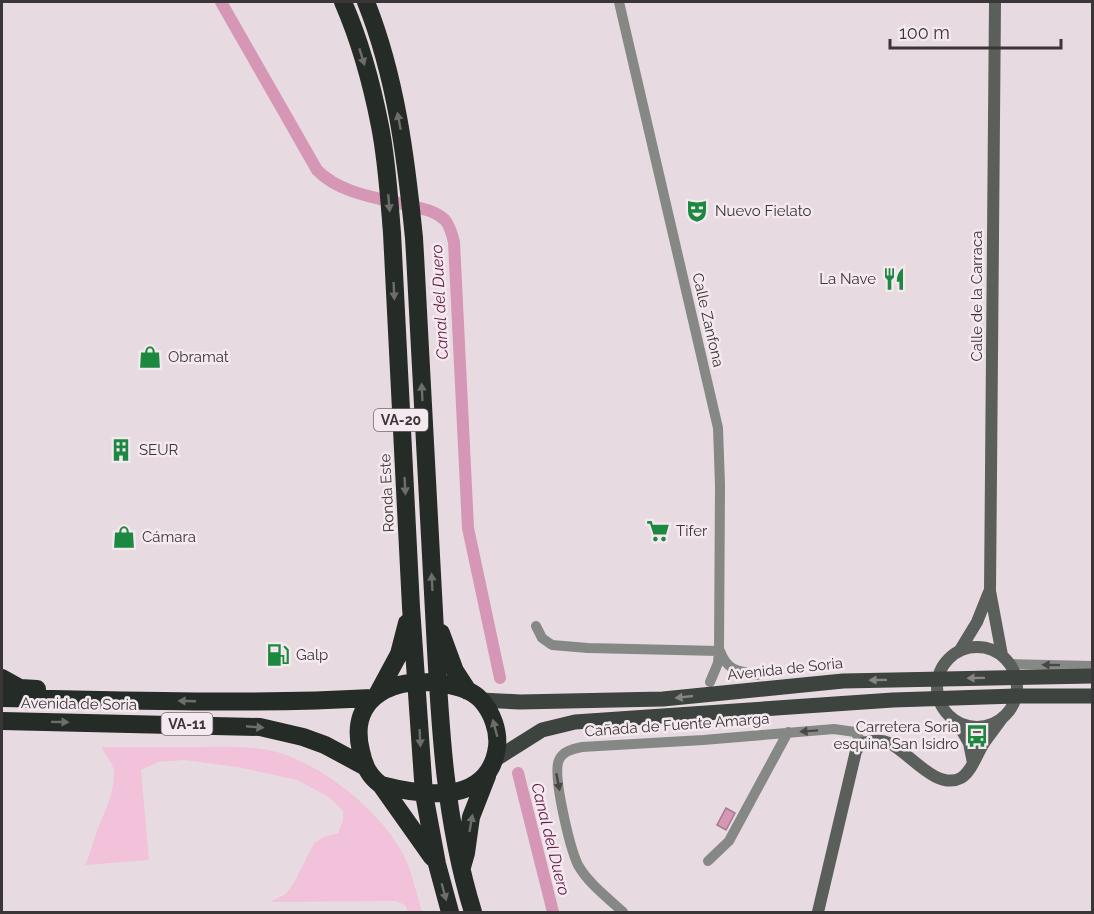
<svg xmlns="http://www.w3.org/2000/svg" width="1094" height="914" font-family="Raleway,sans-serif">
	<style>
		.green { fill: #f1c2d9 }
		.water { fill: #d696b6; stroke: #a77990; stroke-width: 1.5 }
		.lines { fill: none; stroke-linecap: round; stroke-linejoin: round }
		.canal { stroke: #d696b6; stroke-width: 12 }
		.street { stroke: #858885; stroke-width: 10 }
		.secondary { stroke: #5a5f5b; stroke-width: 12 }
		.primary { stroke: #3d433e; stroke-width: 15 }
		.highway { stroke: #252b26; stroke-width: 18 }
		.oneway { fill: #6d6e6c }
		.oneway2 { fill: #494647 }
		.oneway3 { fill: #868584 }
		.labels { text-anchor: middle; stroke-width: 5; stroke-linejoin: round; paint-order: stroke }
		.shield { fill: #f4e9ee; stroke: #726b6e; stroke-width: 1.5 }
		.shield-label { font-size: 14px; font-weight: bold; fill: #3a3537 }
		.poi-label { font-size: 15px; fill: #3a3537; stroke: #f4e9ee; text-anchor: start }
		.street-label { font-size: 15px; fill: #3a3537; stroke: #f4e9ee }
		.water-label { font-size: 16px; font-style: italic; fill: #651b47; stroke: #f4e9ee }
	</style>
	<rect width="100%" height="100%" fill="#e7dbe1"/>
	<!-- green -->
	<path class="green" d="M102,747C134,747 166,747 198,747C219,747 241,746 262,749C315,756 384,812 406,860C413,877 417,895 422,912H408L405,905L396,901L270,902L286,894L295,881L314,843L324,837L338,833L343,821V811L329,797L297,780L238,767L184,760L158,762L141,770L149,860L85,865C90,855 92,845 96,834C103,815 115,793 114,772C113,761 105,757 102,747Z"/>
	<!-- water -->
	<path class="water" d="M726,808L735,813L726,830L717,825Z"/>
	<g class="lines">
		<!-- canal -->
		<path class="canal" d="M221,2L317,170C340,194 379,198 411,206C423,209 436,211 445,220C450,226 452,234 454,242L468,528L500,678
			M518,773L553,912"/>
		<!-- street -->
		<path class="street" d="M619,2L718,428L720,485L719,651L718,663L710,682
			M536,626L542,638L552,645L588,648L719,651
			M720,651C728,672 738,670 757,675
			M1010,664L1092,666
			M708,861L729,841L788,732
			M623,912C608,898 588,883 578,865C570,848 552,775 559,760C563,751 573,749 582,747L703,740L834,729L855,732L862,743"/>
		<!-- secondary -->
		<path class="secondary" d="M995,2L990,591L1002,655
			M937 687a40 40 0 1 1 80 0a40 40 0 1 1-80 0Z
			M960,650L977,622L989,592
			M957,722L969,743L973,763
			M818,912L856,751L862,743C871,741 881,739 889,743C909,752 936,791 961,778C972,771 977,754 984,743C990,734 997,726 1003,717"/>
		<!-- primary -->
		<path class="primary" d="M481,700L520,702L663,699L843,681L1092,676
			M496,759L542,730L575,722L893,700L1016,696H1092"/>
		<!-- highway -->
		<path class="highway" d="M343,2C360,41 372,85 380,126C387,161 389,197 392,233L411,607L424,794L437,864L450,912
			M366,2C396,77 406,158 414,238C421,356 427,474 433,593C439,700 441,809 473,912
			M441,633L455,671L468,691
			M2,678L20,688L37,689
			M378,693L399,654L407,623
			M2,698C125,700 248,705 372,698
			M2,721L260,727L303,737L325,745L364,766
			M381,785C424,796 489,806 497,747C499,731 492,712 481,700C472,690 457,686 444,684C397,675 347,695 361,751C364,766 369,776 381,785L432,857
			M462,867L466,853L471,817L487,776"/>
	</g>
	<!-- one-way arrows -->
	<defs><path id="oneway-solid" d="M-6-.8H1V-3.2L6.5 0L1 3.2V.8H-6Z" transform="scale(1.5)"/></defs>
	<g class="oneway">
		<use href="#oneway-solid" transform="translate(362 57) rotate(73)"/>
		<use href="#oneway-solid" transform="translate(399 121) rotate(-101)"/>
		<use href="#oneway-solid" transform="translate(389 203) rotate(85)"/>
		<use href="#oneway-solid" transform="translate(394 291) rotate(87)"/>
		<use href="#oneway-solid" transform="translate(422 392) rotate(-93)"/>
		<use href="#oneway-solid" transform="translate(405 486) rotate(87)"/>
		<use href="#oneway-solid" transform="translate(432 582) rotate(-93)"/>
		<use href="#oneway-solid" transform="translate(187 701) rotate(-178)"/>
		<use href="#oneway-solid" transform="translate(60 722) rotate(1)"/>
		<use href="#oneway-solid" transform="translate(255 727) rotate(5)"/>
		<use href="#oneway-solid" transform="translate(495 728) rotate(-105)"/>
		<use href="#oneway-solid" transform="translate(420 738) rotate(87)"/>
		<use href="#oneway-solid" transform="translate(471 823) rotate(-80)"/>
		<use href="#oneway-solid" transform="translate(444 892) rotate(75)"/>
	</g>
	<g class="oneway2">
		<use href="#oneway-solid" transform="translate(1051 665) rotate(-179)"/>
		<use href="#oneway-solid" transform="translate(809 731) rotate(176)"/>
		<use href="#oneway-solid" transform="translate(558 782) rotate(79)"/>
	</g>
	<g class="oneway3">
		<use href="#oneway-solid" transform="translate(976 678) rotate(179)"/>
		<use href="#oneway-solid" transform="translate(878 680) rotate(179)"/>
		<use href="#oneway-solid" transform="translate(684 697) rotate(174)"/>
	</g>
	<!-- icons -->
	<defs>
		<g id="theatre-bare" transform="scale(1.8)"><path d="M-5-5.5Q0-4 5-5.5V0Q5 5 0 6Q-5 5-5 0ZM-3.3-2.5H-1v1.5H-3.3ZM1-2.5H3.3v1.5H1ZM-2.8 1Q0 5.5 2.8 1Z" fill="#1d8840" stroke="#f4e9ee" stroke-width="2.5" paint-order="stroke"/></g>
		<g id="restaurant-bare" transform="scale(1.8)"><path d="M-5-6h1v4h1v-4h1v4h1v-4h1v5L-1.5 .5V6h-2V.5L-5-1ZM5-6V6H3V1.5H1.5Q1.5-4 5-6Z" fill="#1d8840" stroke="#f4e9ee" stroke-width="2.5" paint-order="stroke"/></g>
		<g id="shop-bare" transform="scale(1.8)"><path d="M-5-2.5h2.3a2.7 3.5 0 0 1 5.4 0H5L5.5 6h-11ZM-1.5-2.5h3a1.5 2.3 0 0 0-3 0Z" fill="#1d8840" stroke="#f4e9ee" stroke-width="2.5" paint-order="stroke"/></g>
		<g id="building-bare" transform="scale(1.8)"><path d="M-4-6H4V6H1V3H-1V6H-4ZM-2.5-4.3h1.7v1.8h-1.7ZM.8-4.3h1.7v1.8H.8ZM-2.5-1h1.7V.8h-1.7ZM.8-1h1.7V.8H.8Z" fill="#1d8840" stroke="#f4e9ee" stroke-width="2.5" paint-order="stroke"/></g>
		<g id="supermarket-bare" transform="scale(1.8)"><path d="M-6-5.5h2.5l.6 2H6L4.5 2H-2.5L-4.4-4H-6ZM-1.5 3.2a1.3 1.3 0 1 0 .1 0ZM3 3.2a1.3 1.3 0 1 0 .1 0Z" fill="#1d8840" stroke="#f4e9ee" stroke-width="2.5" paint-order="stroke"/></g>
		<g id="fuel-bare" transform="scale(1.8)"><path d="M-5.5-6h7V0h2V4h1.3V-2.5L3-4.5l.8-.8L6-3V5H2.5V1h-1V6h-7ZM-4.2-4.7v3.2H.2V-4.7Z" fill="#1d8840" stroke="#f4e9ee" stroke-width="2.5" paint-order="stroke"/></g>
		<g id="bus-bare" transform="scale(1.8)"><path d="M-5-6H5V4H4V6H2V4H-2V6H-4V4H-5ZM-3.5-4V0h7V-4ZM-3.5 1.2v1.5H-2V1.2ZM2 1.2v1.5H3.5V1.2Z" fill="#1d8840" stroke="#f4e9ee" stroke-width="2.5" paint-order="stroke"/></g>
	</defs>
	<g fill-rule="evenodd">
		<use href="#theatre-bare" x="697" y="211"/>
		<use href="#restaurant-bare" x="894" y="279"/>
		<use href="#shop-bare" x="150" y="357"/>
		<use href="#building-bare" x="121" y="450"/>
		<use href="#supermarket-bare" x="658" y="531"/>
		<use href="#shop-bare" x="124" y="537"/>
		<use href="#fuel-bare" x="278" y="655"/>
		<use href="#bus-bare" x="977" y="736"/>
	</g>
	<g class="labels">
		<!-- shield labels -->
		<g class="shield">
			<rect x="374" y="409" width="54" height="22" rx="4.5"/>
			<rect x="161.5" y="713" width="51" height="22" rx="4.5"/>
		</g>
		<g class="shield-label">
			<text x="401" y="425">VA-20</text>
			<text x="187" y="729">VA-11</text>
		</g>
		<!-- poi labels -->
		<g class="poi-label">
			<text x="715" y="216">Nuevo Fielato</text>
			<text x="876" y="284" text-anchor="end">La Nave</text>
			<text x="168" y="362">Obramat</text>
			<text x="139" y="455">SEUR</text>
			<text x="676" y="536">Tifer</text>
			<text x="142" y="542">Cámara</text>
			<text x="296" y="660">Galp</text>
			<text x="959" y="732" text-anchor="end">Carretera Soria<tspan x="959" dy="17">esquina San Isidro</tspan></text>
		</g>
		<!-- street labels -->
		<g class="street-label">
			<text transform="translate(977 296) rotate(-90)" y="5">Calle de la Carraca</text>
			<text transform="translate(708 320) rotate(77)" y="5">Calle Zanfona</text>
			<text transform="translate(387 493) rotate(-93)" y="5">Ronda Este</text>
			<text transform="translate(785 669) rotate(-6)" y="5">Avenida de Soria</text>
			<text transform="translate(79 704) rotate(1)" y="5">Avenida de Soria</text>
			<text transform="translate(677 725) rotate(-4)" y="5">Cañada de Fuente Amarga</text>
		</g>
		<!-- water labels -->
		<g class="water-label">
			<text transform="translate(439 302) rotate(-93)" y="6">Canal del Duero</text>
			<text transform="translate(551 839) rotate(76)" y="6">Canal del Duero</text>
		</g>
	</g>
	<!-- border -->
	<rect width="1094" height="914" fill="none" stroke="#3a3537" stroke-width="6"/>
	<!-- scale -->
	<path d="M890 39v9h171v-9" fill="none" stroke="#3a3537" stroke-width="3"/>
	<text x="899" y="39" font-size="18" fill="#3a3537" stroke="#f4e9ee" stroke-width="4.5" paint-order="stroke">100 m</text>
</svg>
